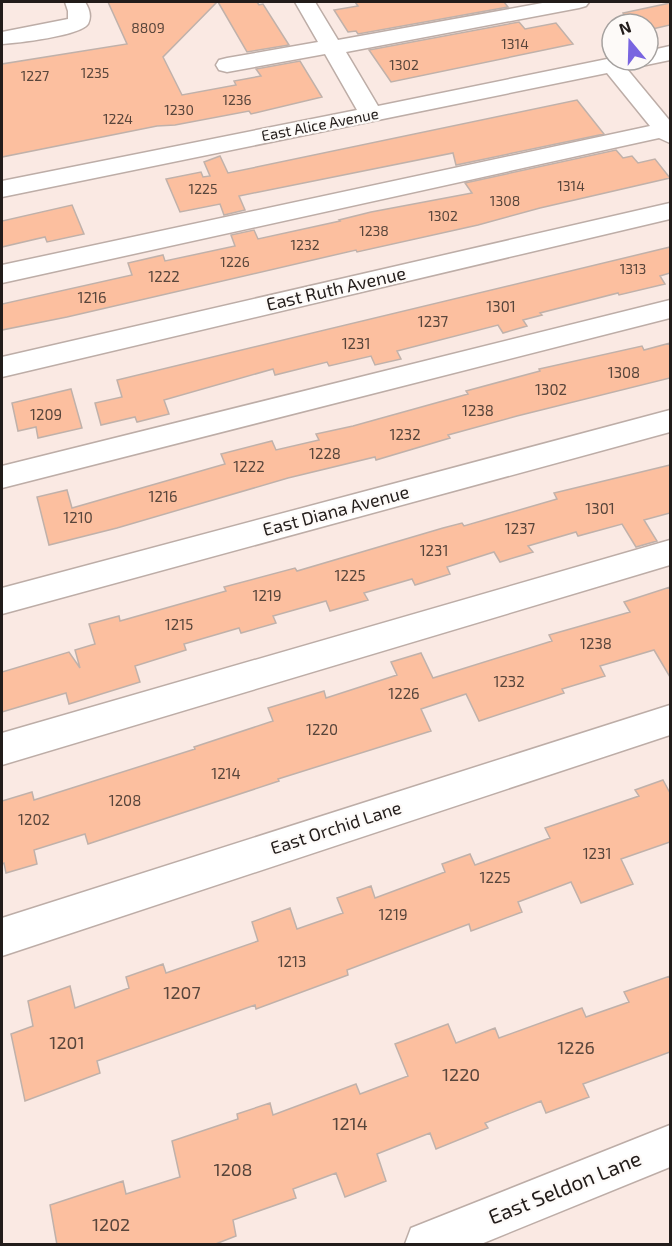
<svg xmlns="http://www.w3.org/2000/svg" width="672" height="1246" font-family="'Exo 2',sans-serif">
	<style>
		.building { fill: #fcbf9f; stroke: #c0b1aa; stroke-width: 1.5 }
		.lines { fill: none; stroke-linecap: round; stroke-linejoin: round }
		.minor-casing { stroke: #bdada7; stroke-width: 3 }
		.minor { fill: #fff; fill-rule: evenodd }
		.labels { text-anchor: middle; stroke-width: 4.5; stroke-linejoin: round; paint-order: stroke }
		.far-number-label { font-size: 14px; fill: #58453b }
		.far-street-label { font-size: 15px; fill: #221c1a; stroke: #fdfaf8 }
		.number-label { font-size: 15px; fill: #58453b }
		.street-label { font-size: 18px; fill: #221c1a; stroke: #fdfaf8 }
		.near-number-label { font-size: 18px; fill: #58453b }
		.near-street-label { font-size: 21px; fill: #221c1a; stroke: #fdfaf8 }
	</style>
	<rect width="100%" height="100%" fill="#fae9e3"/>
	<!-- building -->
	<path class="building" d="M108,2H217L163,57L182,95L236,85L234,81L261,76L256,69L300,61L322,97L251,114L249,111L175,125L157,126L2,157V64L127,44Z
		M218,2H257L259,5L263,4L289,45L247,52Z
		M355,2H504L508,7L358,34L356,31L348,32L334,10L358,6Z
		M670,3V25L648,30V24H629L623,13Z
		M519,22L525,29L556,23L573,44L391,82L369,50Z
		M577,100L604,134L456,165L453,153L239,196L245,210L224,215L220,204L180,212L166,179L201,172L203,177L210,176L204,162L220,156L228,173Z
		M616,150L623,158L632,156L638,163L655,159L670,178L540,208L478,225L357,252L356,250L67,317L2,330V304L132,275L128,263L163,255L165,261L235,246L231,235L254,230L258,239L340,221L339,220L371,212L472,193L465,183Z
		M72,205L84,234L47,242L45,237L2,247V221Z
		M670,247V273L660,276L665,284L619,295L618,293L540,313L542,315L523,320L527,326L503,333L498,325L397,351L401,359L375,365L371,356L329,366L327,362L275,375L273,369L164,400L169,414L137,422L135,417L101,425L95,403L122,397L117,380Z
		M670,343V378L517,416L448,435L450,438L376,460L375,457L288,478L117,528L49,545L37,497L67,490L72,508L225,464L221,454L272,441L276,450L319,440L316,434L353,426L468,394L466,391L540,371L539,369L642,346L644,350Z
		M71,389L82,428L38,438L36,427L18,431L12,403Z
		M670,465V513L644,520L657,541L636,547L622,524L578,536L576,532L528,546L533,552L500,562L494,552L447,567L450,574L415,585L412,579L364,593L368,600L330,611L326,601L273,616L276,623L241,633L239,628L184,644L186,650L135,666L140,682L69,704L66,693L2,712V672L69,652L80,668L75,650L95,644L89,624L119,616L120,621L226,591L224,587L295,568L297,571L443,528L462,523L464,526L557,499L554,493Z
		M670,587V677L654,650L600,666L605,676L562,689L564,693L479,721L466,694L421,709L431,731L278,779L279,781L88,844L85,834L34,850L37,864L6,873L4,863L2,864V801L32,792L34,800L195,749L194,747L273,721L268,708L324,691L326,698L397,675L391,662L421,653L433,678L552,641L549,635L630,612L624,602Z
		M663,780L670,793V842L621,859L633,884L581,903L571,882L518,902L522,912L471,931L469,924L347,970L348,975L256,1009L255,1005L97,1061L100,1073L25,1101L11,1034L33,1026L28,1001L70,986L75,1008L129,988L126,977L163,964L166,973L258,941L252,922L290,908L297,929L343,913L337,898L371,886L375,898L445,872L442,864L470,854L475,865L550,838L545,828L639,796L635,790Z
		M670,976V1052L583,1084L589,1097L546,1113L541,1101L485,1123L488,1128L436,1149L430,1133L377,1154L386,1181L345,1197L336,1173L293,1189L296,1198L233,1220L236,1236L213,1245H57L50,1205L123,1181L126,1194L180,1177L172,1141L238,1119L237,1114L270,1103L273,1115L356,1084L360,1094L408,1076L395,1044L448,1024L456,1043L495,1028L499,1038L582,1008L586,1017L629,1002L624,992Z"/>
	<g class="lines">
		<!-- minor casing -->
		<g class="minor-casing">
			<path id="minor" d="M65,2H85C89,8 92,16 88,24C80,36 17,43 2,44V32L68,19V11Z
				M295,2H315L338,40L548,2H589L586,6L579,8L346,52L378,106L612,58L648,60V51L670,46V60L627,69L670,121V143L659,138L2,283V265L650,126L607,73L2,197V181L357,110L325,54L227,72L219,70L216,65L219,60L227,58L318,42Z
				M670,203V219L2,377V357Z
				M670,300V318L2,488V466Z
				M670,410V432L2,614V588Z
				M670,540V565L2,765V733Z
				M670,705V735L2,956V918Z
				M670,1125V1167L481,1244H405L411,1228Z"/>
		</g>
		<!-- minor -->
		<use href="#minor" class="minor"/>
	</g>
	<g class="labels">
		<!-- far-number labels -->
		<g class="far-number-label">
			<text x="148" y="33">8809</text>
			<text x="515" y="49">1314</text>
			<text x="404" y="70">1302</text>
			<text x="95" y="78">1235</text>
			<text x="35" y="81">1227</text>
			<text x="237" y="105">1236</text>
			<text x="179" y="115">1230</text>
			<text x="118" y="124">1224</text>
			<text x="571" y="191">1314</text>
			<text x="203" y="194">1225</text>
			<text x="505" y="206">1308</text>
			<text x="443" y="221">1302</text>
			<text x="374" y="236">1238</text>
			<text x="305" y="250">1232</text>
			<text x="235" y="267">1226</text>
			<text x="633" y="274">1313</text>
		</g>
		<!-- far-street labels -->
		<g class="far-street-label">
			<text transform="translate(320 125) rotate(-11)" y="5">East Alice Avenue</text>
		</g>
		<!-- number labels -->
		<g class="number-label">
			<text x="164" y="282">1222</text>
			<text x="92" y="303">1216</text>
			<text x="501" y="312">1301</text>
			<text x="433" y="327">1237</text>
			<text x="356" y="349">1231</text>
			<text x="624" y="378">1308</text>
			<text x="551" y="395">1302</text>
			<text x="478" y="416">1238</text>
			<text x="46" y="420">1209</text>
			<text x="405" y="440">1232</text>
			<text x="325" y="459">1228</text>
			<text x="249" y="472">1222</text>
			<text x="163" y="502">1216</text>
			<text x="600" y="514">1301</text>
			<text x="78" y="523">1210</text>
			<text x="520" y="534">1237</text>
			<text x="434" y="556">1231</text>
			<text x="350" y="581">1225</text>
			<text x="267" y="601">1219</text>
			<text x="179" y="630">1215</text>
			<text x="596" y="649">1238</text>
			<text x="509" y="687">1232</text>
			<text x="404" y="699">1226</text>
			<text x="322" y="735">1220</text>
			<text x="226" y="779">1214</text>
			<text x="125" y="806">1208</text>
			<text x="34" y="825">1202</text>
			<text x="597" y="859">1231</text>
			<text x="495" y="883">1225</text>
			<text x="393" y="920">1219</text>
			<text x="292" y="967">1213</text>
		</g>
		<!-- street labels -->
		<g class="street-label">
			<text transform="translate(336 289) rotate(-13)" y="6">East Ruth Avenue</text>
			<text transform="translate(336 511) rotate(-15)" y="6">East Diana Avenue</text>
			<text transform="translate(336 828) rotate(-18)" y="6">East Orchid Lane</text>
		</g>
		<!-- near-number labels -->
		<g class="near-number-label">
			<text x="182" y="999">1207</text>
			<text x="67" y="1049">1201</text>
			<text x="576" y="1054">1226</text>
			<text x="461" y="1081">1220</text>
			<text x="350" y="1130">1214</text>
			<text x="233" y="1176">1208</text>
			<text x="111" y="1231">1202</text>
		</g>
		<!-- near-street labels -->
		<g class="near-street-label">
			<text transform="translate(565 1188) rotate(-22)" y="7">East Seldon Lane</text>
		</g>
	</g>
	<!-- border -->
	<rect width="672" height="1246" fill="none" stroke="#221c1a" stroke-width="6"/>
	<!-- north arrow -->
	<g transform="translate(630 42) rotate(341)"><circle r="28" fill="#fdfaf8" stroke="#a5a19f" stroke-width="1.5"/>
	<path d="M0-4.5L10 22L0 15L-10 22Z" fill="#7965e0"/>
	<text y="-9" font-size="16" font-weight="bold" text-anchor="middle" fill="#221c1a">N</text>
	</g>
</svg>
